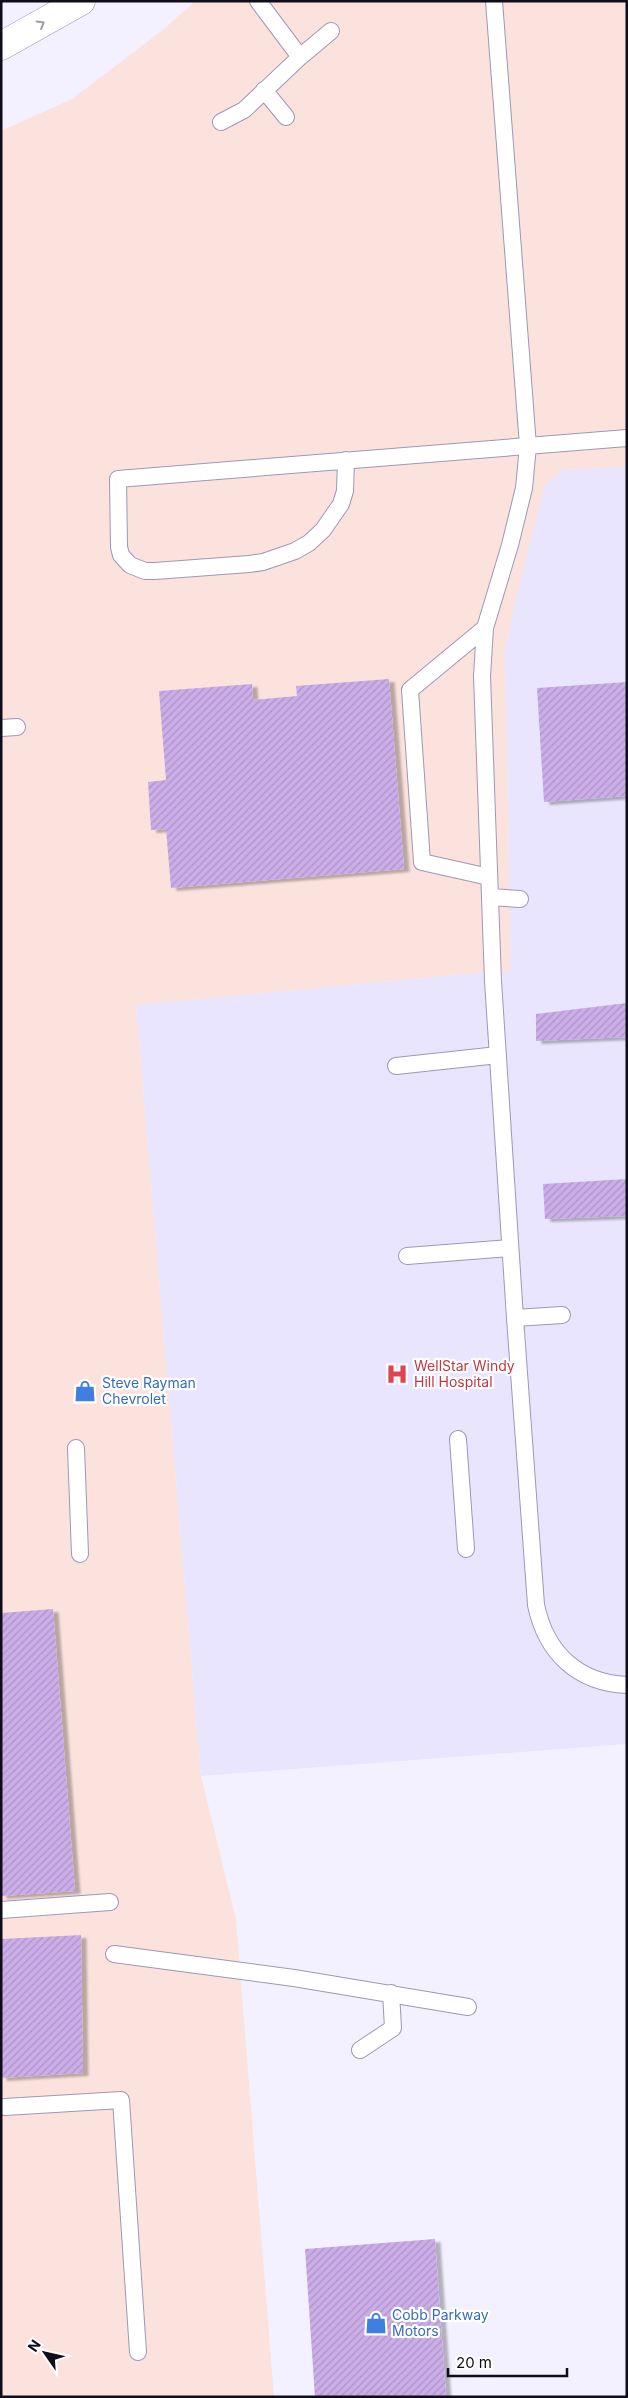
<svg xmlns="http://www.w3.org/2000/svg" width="628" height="2398" font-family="Inter,sans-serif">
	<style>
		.commercial { fill: #fce2dc }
		.built { fill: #e9e5fe }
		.building { fill: url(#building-hatch); filter: url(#shadow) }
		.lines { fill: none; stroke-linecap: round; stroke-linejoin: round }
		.lane-casing { stroke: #9d97b8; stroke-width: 18 }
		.secondary-casing { stroke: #9d97b8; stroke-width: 29 }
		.lane { stroke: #fff; stroke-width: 16 }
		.secondary { stroke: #fff; stroke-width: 28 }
		.oneway { stroke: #9f9ea3 }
		.labels { text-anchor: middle; stroke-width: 4.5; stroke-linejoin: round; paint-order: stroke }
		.health-label { font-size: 14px; fill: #be3a42; stroke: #fff; text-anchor: start }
		.shop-label { font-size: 14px; fill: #366cbe; stroke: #fff; text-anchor: start }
	</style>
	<defs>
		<pattern id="building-hatch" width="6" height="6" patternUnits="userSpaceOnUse" patternTransform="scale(1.25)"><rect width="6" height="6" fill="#cbade8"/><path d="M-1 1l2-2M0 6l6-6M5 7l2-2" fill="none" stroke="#ad94c6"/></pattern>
		<filter id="shadow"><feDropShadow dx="5.5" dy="3" stdDeviation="1" flood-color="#0004"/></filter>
	</defs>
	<rect width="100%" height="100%" fill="#f3f1ff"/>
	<!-- commercial -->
	<path class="commercial" d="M195,1H627V467L561,470L545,485L515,603L505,651L511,970L136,1005L201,1776L236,1919L274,2397H1V131L72,99L164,29Z"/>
	<!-- built -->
	<path class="built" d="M627,467V1744L201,1776L136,1005L511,970L505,651L515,603L545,485L561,470Z"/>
	<!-- building -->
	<path class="building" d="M389,679L404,869L171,888L166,829L151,830L148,782L166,780L159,691L252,684L253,700L297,696L296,686Z
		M627,682V796L544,802L537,688Z
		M627,1003V1037L536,1041V1014Z
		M627,1179V1216L545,1219L543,1184Z
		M53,1609L75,1891L1,1896V1613Z
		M81,1935L83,2073L1,2078V1939Z
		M435,2239L446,2397H315L305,2249Z"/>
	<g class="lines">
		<!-- lane casing -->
		<g class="lane-casing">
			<path id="lane" d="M258,1L300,57
				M494,1L528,446L524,488L510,545L485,628L482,676L493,981L515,1318L536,1605C546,1653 578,1683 627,1685
				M264,90L286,117
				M221,122L244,110L300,57L331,31
				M346,460L345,491L341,504L323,530L309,543L295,551L263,562L249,564L155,571H145L130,565L121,555L119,547L118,479L627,438
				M485,628L410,690L422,862L489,877
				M1,728L17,727
				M490,897L520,899
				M396,1066L498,1055
				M407,1256L510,1248
				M515,1318L562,1315
				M458,1439L466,1549
				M76,1448L80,1554
				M1,1910L110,1902
				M114,1954L294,1978L468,2007
				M360,2050L393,2028L391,1993
				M5,2107L121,2100L138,2352"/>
		</g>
		<!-- secondary casing -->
		<g class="secondary-casing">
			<path id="secondary" d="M1,46L81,1"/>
		</g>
		<!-- lane -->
		<use href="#lane" class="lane"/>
		<!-- secondary -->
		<use href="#secondary" class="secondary"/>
	</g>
	<!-- one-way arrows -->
	<defs><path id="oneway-chevron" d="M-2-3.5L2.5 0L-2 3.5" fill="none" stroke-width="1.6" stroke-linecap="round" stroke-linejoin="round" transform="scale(1.25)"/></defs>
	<use class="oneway" href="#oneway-chevron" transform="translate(41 24) rotate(-30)"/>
	<!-- icons -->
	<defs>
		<g id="hospital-bare" transform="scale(1.725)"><path d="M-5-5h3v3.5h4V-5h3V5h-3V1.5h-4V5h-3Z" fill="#e0444e" stroke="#fff" stroke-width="2.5" paint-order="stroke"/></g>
		<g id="shop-bare" transform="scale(1.725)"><path d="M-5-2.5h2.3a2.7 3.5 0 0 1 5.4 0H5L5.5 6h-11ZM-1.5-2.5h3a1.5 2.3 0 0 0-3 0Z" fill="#3f7fe0" stroke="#fff" stroke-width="2.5" paint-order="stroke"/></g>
	</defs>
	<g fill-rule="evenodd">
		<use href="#hospital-bare" x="397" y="1374"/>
		<use href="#shop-bare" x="85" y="1391"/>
		<use href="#shop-bare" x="376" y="2323"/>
	</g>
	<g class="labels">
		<!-- health labels -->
		<g class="health-label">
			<text x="414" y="1371">WellStar Windy<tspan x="414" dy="16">Hill Hospital</tspan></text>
		</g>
		<!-- shop labels -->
		<g class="shop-label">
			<text x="102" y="1388">Steve Rayman<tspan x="102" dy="16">Chevrolet</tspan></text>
			<text x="392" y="2320">Cobb Parkway<tspan x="392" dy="16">Motors</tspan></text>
		</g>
	</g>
	<!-- border -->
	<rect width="628" height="2398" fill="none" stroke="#0f0d19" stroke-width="5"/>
	<!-- north arrow -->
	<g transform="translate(45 2353) rotate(304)" stroke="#ffffff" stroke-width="4" paint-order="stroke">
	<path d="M0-4L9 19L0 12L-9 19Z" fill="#0f0d19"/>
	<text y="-8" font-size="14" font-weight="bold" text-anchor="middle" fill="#0f0d19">N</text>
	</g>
	<!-- scale -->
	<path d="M448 2368v8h119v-8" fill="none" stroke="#0f0d19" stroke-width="2.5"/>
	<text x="456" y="2368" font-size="15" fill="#0f0d19" stroke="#ffffff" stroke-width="4" paint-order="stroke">20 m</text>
</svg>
